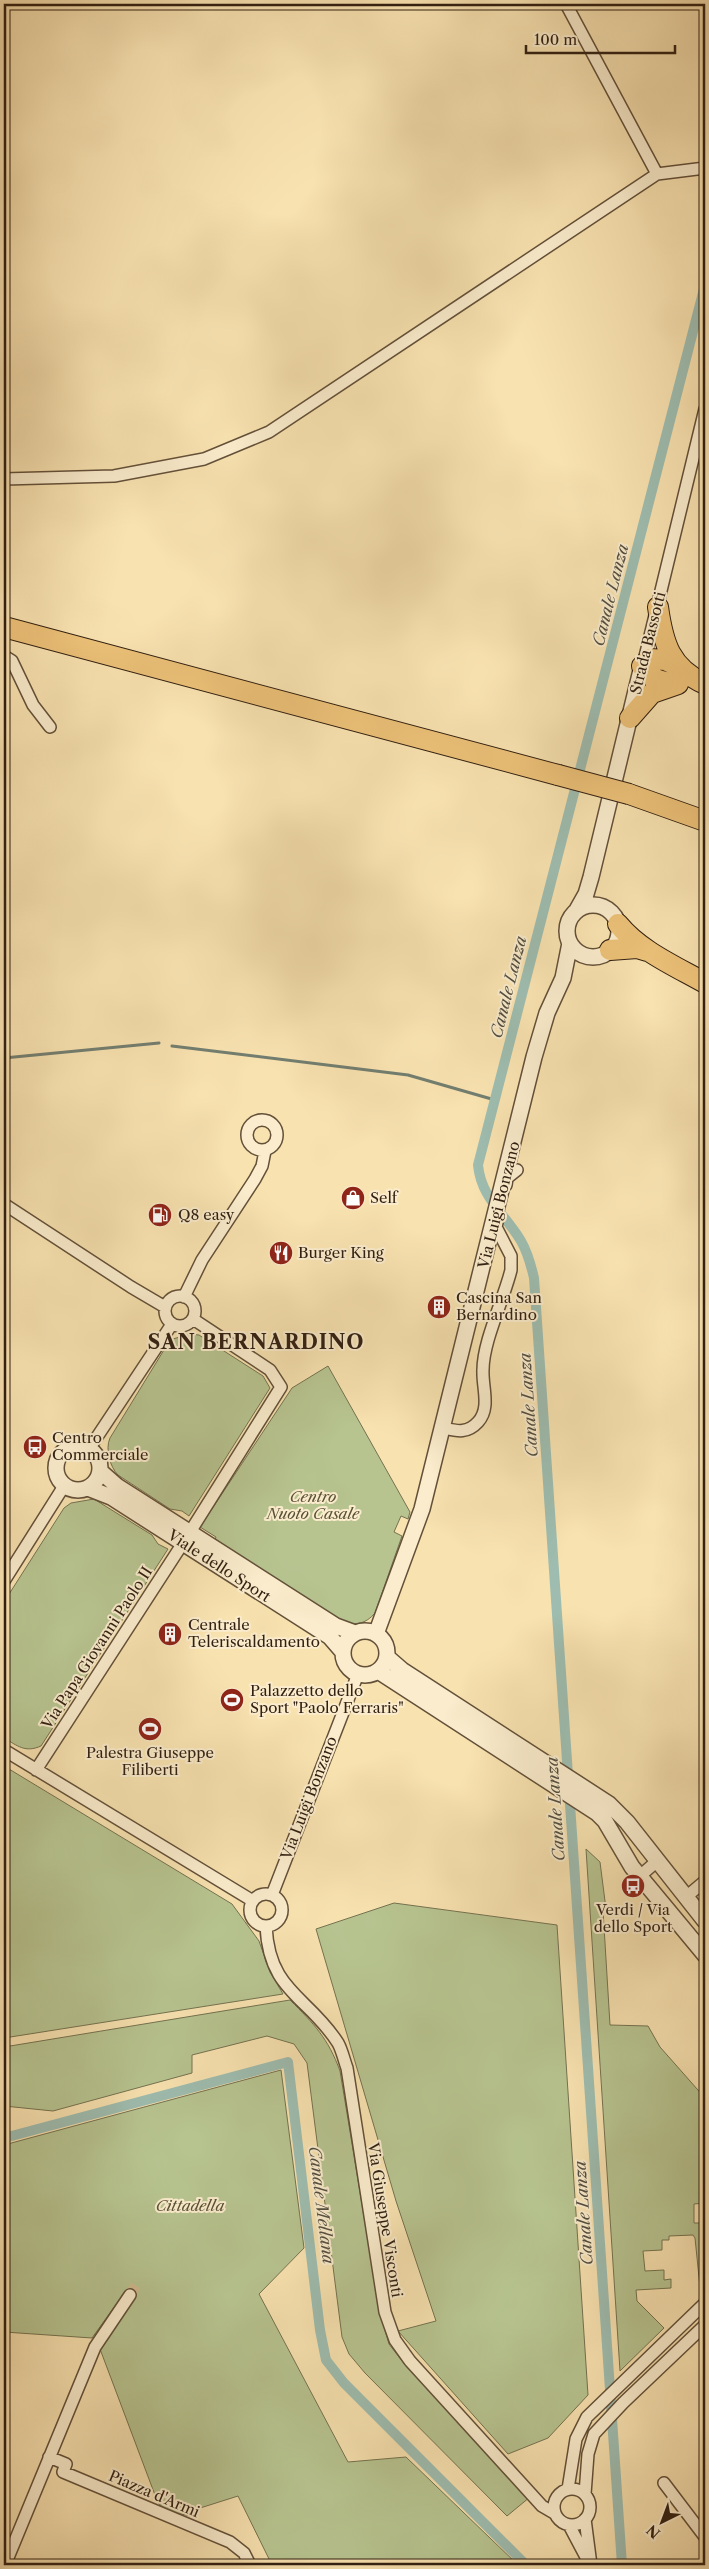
<svg xmlns="http://www.w3.org/2000/svg" width="709" height="2569" font-family="'Libre Caslon Text',serif">
	<style>
		.green { fill: #b7c490; stroke: #747250 }
		.lines { fill: none; stroke-linecap: round; stroke-linejoin: round }
		.stream { stroke: #727e70; stroke-width: 3 }
		.canal { stroke: #9ebdb0; stroke-width: 10 }
		.minor-tunnel { stroke: #d0bb90; stroke-width: 11; stroke-dasharray: 11 5.5; stroke-linecap: butt }
		.minor-casing { stroke: #635039; stroke-width: 14 }
		.tertiary-casing { stroke: #635039; stroke-width: 18 }
		.trunk-casing { stroke: #311f11; stroke-width: 22 }
		.minor { stroke: #faeccc; stroke-width: 11 }
		.tertiary { stroke: #faeccc; stroke-width: 15 }
		.trunk { stroke: #ecc178; stroke-width: 20 }
		.trunk-bridge-casing { stroke: #311f11; stroke-width: 22; stroke-linecap: butt }
		.trunk-bridge { stroke: #ecc178; stroke-width: 20 }
		.labels { text-anchor: middle; stroke-width: 4; stroke-linejoin: round; paint-order: stroke }
		.street-label { font-size: 15px; fill: #311f11; stroke: #faeccc }
		.poi-label { font-size: 15px; fill: #311f11; stroke: #faeccc; text-anchor: start }
		.park-label { font-size: 15px; font-style: italic; fill: #595137; stroke: #faeccc }
		.water-label { font-size: 16px; font-style: italic; fill: #524e41; stroke: #faeccc }
		.district-label { font-size: 20px; font-weight: bold; letter-spacing: 1px; fill: #311f11; stroke: #faeccc }
	</style>
	<rect width="100%" height="100%" fill="#f8e2b0"/>
	<filter id="stains"><feTurbulence type="fractalNoise" baseFrequency=".004" numOctaves="4"/><feColorMatrix values="0 0 0 0 .2 0 0 0 0 .09 0 0 0 0 .02 0 0 0 .5 -.17"/></filter>
	<radialGradient id="worn" r=".72"><stop offset=".6" stop-color="#630" stop-opacity="0"/><stop offset="1" stop-color="#630" stop-opacity=".3"/></radialGradient>
	<!-- green -->
	<path class="green" d="M190,1334L199,1335L263,1376L270,1388L189,1516L182,1511L170,1509L118,1475C110,1467 105,1449 110,1438L167,1345L173,1339Z
		M328,1366L410,1512L408,1519L401,1516L394,1532L402,1536L375,1613C365,1625 353,1626 339,1621L215,1540L216,1537L200,1527L292,1388Z
		M94,1499L152,1535L158,1544L168,1549L41,1746C25,1753 18,1746 4,1738V1602L64,1508L71,1503Z
		M4,1766L232,1904L259,1941L270,1972L283,1994L4,2038Z
		M586,1849L600,1862L606,1909L603,1910L610,2025L648,2026L660,2047L705,2098V2203L694,2204V2223H705V2288L703,2290L700,2287L695,2238L693,2235L669,2236V2240H662V2250L643,2251L645,2271L664,2270V2280L671,2279V2288L636,2290L637,2301L664,2328L620,2371Z
		M394,1903L557,1925L588,2395L548,2438L508,2454L398,2331L436,2321L396,2201L316,1929Z
		M290,2000C314,2024 328,2038 340,2071L380,2313L389,2344L405,2365L530,2497L507,2516L365,2373L349,2354L342,2337L307,2063L294,2044L267,2036L192,2055V2073L53,2111L4,2106V2047Z
		M281,2070L304,2248L259,2294L348,2462L406,2457L518,2565H272L238,2496L197,2509L195,2517L167,2511L158,2503L100,2349L133,2297L125,2292L92,2338L4,2332V2145Z"/>
	<g class="lines">
		<!-- stream -->
		<path class="stream" d="M172,1046L408,1075L495,1100
			M4,1058L159,1043"/>
		<!-- canal -->
		<path class="canal" d="M4,2138L288,2062L320,2330L326,2360L344,2383L526,2565
			M622,2565L534,1278C531,1265 528,1253 521,1241C505,1214 481,1198 478,1165L705,285"/>
		<!-- minor-tunnel -->
		<path class="minor-tunnel" d="M130,2295L138,2282"/>
		<!-- minor casing -->
		<g class="minor-casing">
			<path id="minor" d="M566,4L657,174
				M4,479L114,476L204,459L269,432L657,174L705,168
				M4,656L12,661L33,705L50,727
				M643,665L705,409
				M247 1135a15 15 0 1 1 30 0a15 15 0 1 1-30 0Z
				M506,1185L507,1178L517,1170
				M4,1204L131,1287L165,1307
				M165 1311a15 15 0 1 1 30 0a15 15 0 1 1-30 0Z
				M184,1297L202,1260L255,1179L262,1166L265,1151
				M443,1428C457,1431 467,1434 478,1422C491,1408 482,1387 483,1370C483,1341 504,1299 511,1270V1256L496,1227L498,1218
				M89,1449L172,1324
				M190,1532L281,1387L270,1370L193,1319
				M4,1581L64,1486
				M4,1750L253,1901
				M36,1770L183,1543
				M640,1876L656,1862
				M250 1910a16 16 0 1 1 32 0a16 16 0 1 1-32 0Z
				M272,1895L358,1674
				M686,1897L705,1881
				M266,1926C269,1992 308,1996 338,2043C342,2050 344,2060 347,2068L385,2312L395,2340L410,2361L542,2506L554,2513
				M49,2457L66,2464L63,2472L230,2542L244,2553L250,2565
				M664,2483L705,2537
				M554 2507a18 18 0 1 1 36 0a18 18 0 1 1-36 0Z
				M568,2489L576,2439L587,2417L705,2303
				M585,2494L588,2454L594,2434L623,2403L705,2325
				M585,2519L591,2565
				M569,2525L587,2559
				M5,2565L95,2347L130,2295"/>
		</g>
		<!-- tertiary casing -->
		<g class="tertiary-casing">
			<path id="tertiary" d="M567 931a26 26 0 1 1 52 0a26 26 0 1 1-52 0Z
				M577,910L586,894L591,877L642,666
				M56 1468a22 22 0 1 1 44 0a22 22 0 1 1-44 0Z
				M100,1471L117,1486L336,1626L355,1633
				M88,1488L111,1497L330,1637L343,1652
				M343 1653a22 22 0 1 1 44 0a22 22 0 1 1-44 0Z
				M376,1634L422,1509L534,1057L547,1013L563,978L570,943
				M387,1657L402,1670L609,1804L627,1822L705,1921
				M378,1671L597,1813L605,1821L632,1867L705,1955"/>
		</g>
		<!-- trunk casing -->
		<g class="trunk-casing">
			<path id="trunk" d="M658,607C663,643 670,668 705,684
				M4,627L558,775
				M677,684C662,682 650,680 642,666L650,659L665,660L680,667
				M630,718L652,693L678,684
				M629,794L705,821
				M618,924C640,951 675,966 705,983
				M610,950L637,948L647,951"/>
		</g>
		<!-- minor -->
		<use href="#minor" class="minor"/>
		<!-- tertiary -->
		<use href="#tertiary" class="tertiary"/>
		<!-- trunk -->
		<use href="#trunk" class="trunk"/>
		<!-- trunk-bridge casing -->
		<g class="trunk-bridge-casing">
			<path id="trunk-bridge" d="M558,775L629,794"/>
		</g>
		<!-- trunk-bridge -->
		<use href="#trunk-bridge" class="trunk-bridge"/>
	</g>
	<!-- icons -->
	<defs>
		<g id="shop-disc" transform="scale(1.25)"><circle r="9.5" fill="#8f2418" stroke="#faeccc"/><path d="M-5-2.5h2.3a2.7 3.5 0 0 1 5.4 0H5L5.5 6h-11ZM-1.5-2.5h3a1.5 2.3 0 0 0-3 0Z" fill="#fff"/></g>
		<g id="fuel-disc" transform="scale(1.25)"><circle r="9.5" fill="#8f2418" stroke="#faeccc"/><path d="M-5.5-6h7V0h2V4h1.3V-2.5L3-4.5l.8-.8L6-3V5H2.5V1h-1V6h-7ZM-4.2-4.7v3.2H.2V-4.7Z" fill="#fff"/></g>
		<g id="restaurant-disc" transform="scale(1.25)"><circle r="9.5" fill="#8f2418" stroke="#faeccc"/><path d="M-5-6h1v4h1v-4h1v4h1v-4h1v5L-1.5 .5V6h-2V.5L-5-1ZM5-6V6H3V1.5H1.5Q1.5-4 5-6Z" fill="#fff"/></g>
		<g id="building-disc" transform="scale(1.25)"><circle r="9.5" fill="#8f2418" stroke="#faeccc"/><path d="M-4-6H4V6H1V3H-1V6H-4ZM-2.5-4.3h1.7v1.8h-1.7ZM.8-4.3h1.7v1.8H.8ZM-2.5-1h1.7V.8h-1.7ZM.8-1h1.7V.8H.8Z" fill="#fff"/></g>
		<g id="bus-disc" transform="scale(1.25)"><circle r="9.5" fill="#8f2418" stroke="#faeccc"/><path d="M-5-6H5V4H4V6H2V4H-2V6H-4V4H-5ZM-3.5-4V0h7V-4ZM-3.5 1.2v1.5H-2V1.2ZM2 1.2v1.5H3.5V1.2Z" fill="#fff"/></g>
		<g id="stadium-disc" transform="scale(1.25)"><circle r="9.5" fill="#8f2418" stroke="#faeccc"/><path d="M0-5a6.5 5 0 1 0 0 10a6.5 5 0 1 0 0-10ZM-3.5-1.8h7v3.6h-7Z" fill="#fff"/></g>
	</defs>
	<g fill-rule="evenodd">
		<use href="#shop-disc" x="353" y="1198"/>
		<use href="#fuel-disc" x="160" y="1215"/>
		<use href="#restaurant-disc" x="281" y="1253"/>
		<use href="#building-disc" x="439" y="1307"/>
		<use href="#bus-disc" x="35" y="1447"/>
		<use href="#building-disc" x="170" y="1634"/>
		<use href="#stadium-disc" x="232" y="1700"/>
		<use href="#stadium-disc" x="150" y="1729"/>
		<use href="#bus-disc" x="633" y="1886"/>
	</g>
	<g class="labels">
		<!-- street labels -->
		<g class="street-label">
			<text transform="translate(648 643) rotate(-76)" y="5">Strada Bassotti</text>
			<text transform="translate(499 1205) rotate(-76)" y="5">Via Luigi Bonzano</text>
			<text transform="translate(219 1566) rotate(33)" y="5">Viale dello Sport</text>
			<text transform="translate(97 1648) rotate(-57)" y="5">Via Papa Giovanni Paolo II</text>
			<text transform="translate(309 1798) rotate(-69)" y="5">Via Luigi Bonzano</text>
			<text transform="translate(385 2220) rotate(81)" y="5">Via Giuseppe Visconti</text>
			<text transform="translate(154 2494) rotate(23)" y="5">Piazza d'Armi</text>
		</g>
		<!-- poi labels -->
		<g class="poi-label">
			<text x="370" y="1203">Self</text>
			<text x="178" y="1220">Q8 easy</text>
			<text x="298" y="1258">Burger King</text>
			<text x="456" y="1303">Cascina San<tspan x="456" dy="17">Bernardino</tspan></text>
			<text x="52" y="1443">Centro<tspan x="52" dy="17">Commerciale</tspan></text>
			<text x="188" y="1630">Centrale<tspan x="188" dy="17">Teleriscaldamento</tspan></text>
			<text x="250" y="1696">Palazzetto dello<tspan x="250" dy="17">Sport "Paolo Ferraris"</tspan></text>
			<text x="150" y="1758" text-anchor="middle">Palestra Giuseppe<tspan x="150" dy="17">Filiberti</tspan></text>
			<text x="633" y="1915" text-anchor="middle">Verdi / Via<tspan x="633" dy="17">dello Sport</tspan></text>
		</g>
		<!-- park labels -->
		<g class="park-label">
			<text x="313" y="1502">Centro<tspan x="313" dy="17">Nuoto Casale</tspan></text>
			<text x="190" y="2211">Cittadella</text>
		</g>
		<!-- water labels -->
		<g class="water-label">
			<text transform="translate(610 595) rotate(-76)" y="6">Canale Lanza</text>
			<text transform="translate(508 987) rotate(-76)" y="6">Canale Lanza</text>
			<text transform="translate(528 1405) rotate(-94)" y="6">Canale Lanza</text>
			<text transform="translate(555 1809) rotate(-94)" y="6">Canale Lanza</text>
			<text transform="translate(322 2205) rotate(83)" y="6">Canale Mellana</text>
			<text transform="translate(583 2213) rotate(-94)" y="6">Canale Lanza</text>
		</g>
		<!-- district labels -->
		<g class="district-label">
			<text x="256" y="1349">SAN BERNARDINO</text>
		</g>
	</g>
	<!-- margin -->
	<rect width="709" height="2569" fill="none" stroke="#f8e2b0" stroke-width="20"/>
	<rect x="5" y="5" width="699" height="2559" fill="none" stroke="#311f11" stroke-width="2.5"/>
	<rect x="10" y="10" width="689" height="2549" fill="none" stroke="#311f11"/>
	<!-- north arrow -->
	<g transform="translate(662 2522) rotate(222)" stroke="#faeccc" stroke-width="4" paint-order="stroke">
	<path d="M0-4L9 19L0 12L-9 19Z" fill="#311f11"/>
	<text y="-8" font-size="14" font-weight="bold" text-anchor="middle" fill="#311f11">N</text>
	</g>
	<!-- scale -->
	<path d="M526 45v8h149v-8" fill="none" stroke="#311f11" stroke-width="2.5"/>
	<text x="534" y="45" font-size="15" fill="#311f11" stroke="#faeccc" stroke-width="4" paint-order="stroke">100 m</text>
	<rect width="100%" height="100%" filter="url(#stains)"/>
	<rect width="100%" height="100%" fill="url(#worn)"/>
</svg>
